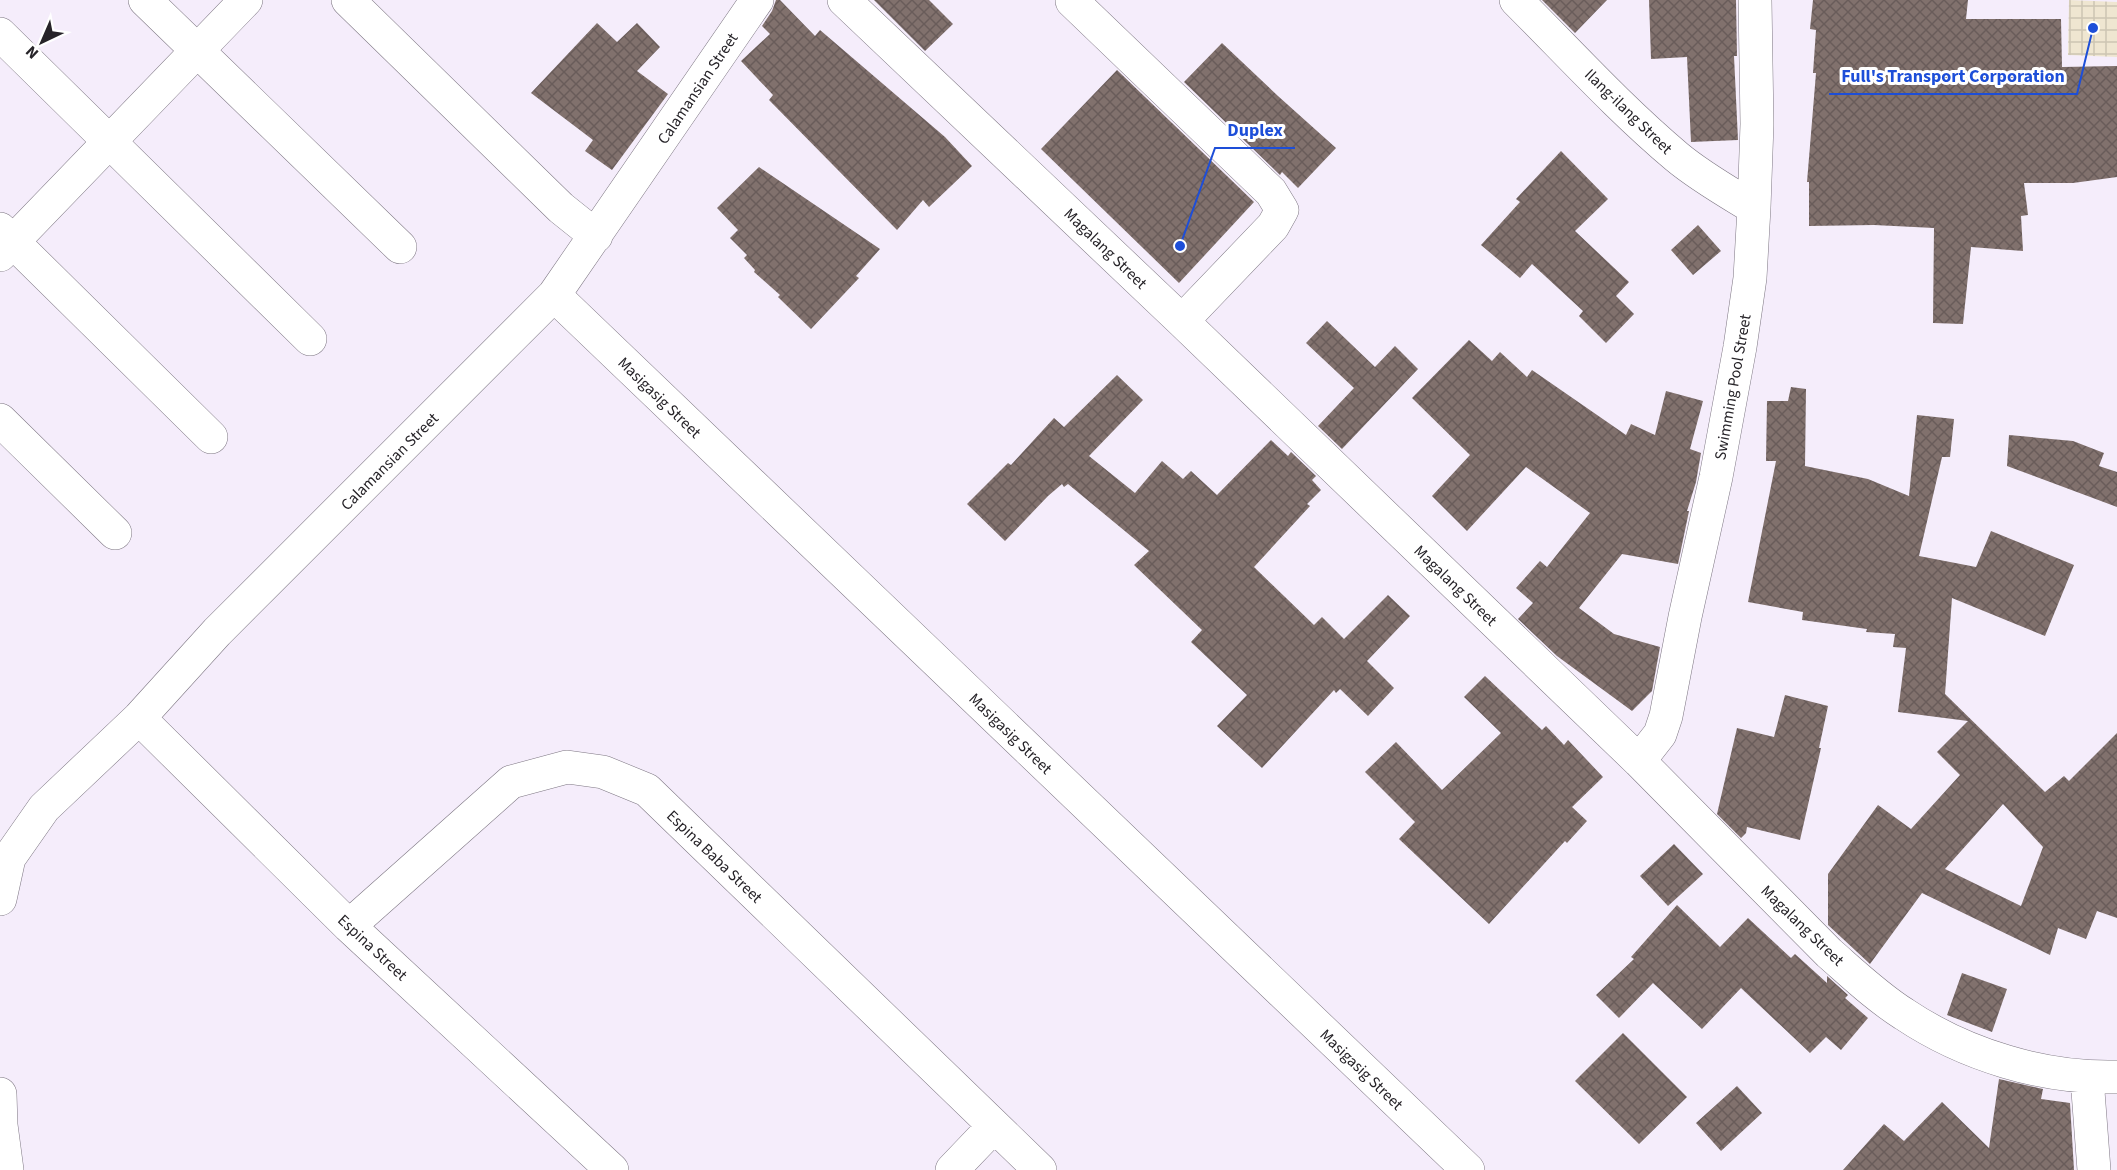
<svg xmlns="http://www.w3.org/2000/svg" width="2117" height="1170" font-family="'Source Sans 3',sans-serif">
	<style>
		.industrial { fill: url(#industrial-grid) }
		.building { fill: url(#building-cross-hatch); fill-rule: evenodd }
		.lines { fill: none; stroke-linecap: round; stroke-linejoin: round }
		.minor-casing { stroke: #7e7783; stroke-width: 34 }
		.minor { stroke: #fff; stroke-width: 33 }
		.labels { text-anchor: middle; stroke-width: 6; stroke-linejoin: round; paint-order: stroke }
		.street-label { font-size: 16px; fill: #262328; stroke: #fff }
		.leader { fill: none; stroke: #1d4ed8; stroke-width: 2 }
		.callout-dot { fill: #1d4ed8; stroke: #fff; stroke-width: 2 }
		.callout-label { font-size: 18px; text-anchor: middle; font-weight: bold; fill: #1d4ed8; stroke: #fff; stroke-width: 6; stroke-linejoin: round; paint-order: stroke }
	</style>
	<defs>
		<pattern id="industrial-grid" width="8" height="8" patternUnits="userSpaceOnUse" patternTransform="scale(1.5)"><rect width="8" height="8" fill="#efe6d1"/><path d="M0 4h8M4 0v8" fill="none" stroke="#cdc5b3"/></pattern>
		<pattern id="building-cross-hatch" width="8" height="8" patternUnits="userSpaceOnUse" patternTransform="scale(1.5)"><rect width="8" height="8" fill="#81716d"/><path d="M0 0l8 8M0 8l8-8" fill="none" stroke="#695c5a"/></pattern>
	</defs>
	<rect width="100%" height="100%" fill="#f5edfb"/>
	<!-- industrial -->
	<path class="industrial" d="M2069,0L2117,2V57L2068,55Z"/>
	<!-- building -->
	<path class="building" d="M776,0H780L815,36L820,30L945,137L972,166L929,207L923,200L897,230L769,100L773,95L741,61L770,34L762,26L772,11Z
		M874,0H929L953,24L925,51Z
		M1542,0H1607L1575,33Z
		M1649,0H1736L1737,56H1734L1738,140L1691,142L1687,57L1651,59Z
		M1813,0H1968L1966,19H2061L2062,67L2117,66V177L2073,183H2024L2028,215L2021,216L2023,251L1971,247L1963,324L1933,323L1934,228L1874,225L1809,226V182H1807L1816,73H1813L1816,30L1810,29Z
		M597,23L617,42L637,23L660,47L637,71L668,94L612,170L585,151L593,140L531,93Z
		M1222,43L1278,96L1336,148L1298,188L1282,172L1280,175L1184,82Z
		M1117,70L1254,202L1179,283L1041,149Z
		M1561,151L1608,199L1575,231L1629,282L1616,296L1634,314L1606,343L1579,316L1583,311L1532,264L1520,278L1481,245L1520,202L1516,199Z
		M759,167L880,249L856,276L859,278L811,329L778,297L780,295L754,272L755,270L744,258L747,255L730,238L738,230L717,208Z
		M1698,225L1721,251L1693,275L1671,250Z
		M1327,321L1375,367L1395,346L1418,369L1342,449L1318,426L1354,388L1306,343Z
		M1469,340L1492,361L1500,352L1527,377L1532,370L1626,435L1631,424L1655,435L1666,391L1703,401L1690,449L1701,453L1696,482L1687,511H1689L1678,564L1622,554L1579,608L1614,634L1660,647L1652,691L1632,711L1557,656L1518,619L1533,603L1516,588L1540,561L1547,567L1590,513L1526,467L1467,531L1432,496L1470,455L1412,398Z
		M1117,375L1143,400L1089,456L1135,493L1162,461L1183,479L1191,471L1217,495L1271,440L1288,456L1291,452L1316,476L1312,480L1321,490L1307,504L1310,506L1254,567L1314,625L1322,617L1344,639L1388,595L1410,616L1367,661L1394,688L1368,716L1340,689L1336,693L1334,690L1262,768L1217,726L1247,695L1191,642L1202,630L1134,565L1149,551L1068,484L1064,487L1062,484L1048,496L1005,541L967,504L1008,463L1011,465L1054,418L1064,427Z
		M1791,387L1806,389L1805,466L1868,479L1909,496L1917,415L1954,419L1950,457H1942L1919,556L1976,567L1991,531L2074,565L2045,636L1952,598L1945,694L2045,792L2064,776L2069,781L2117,733V918L2097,911L2086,939L2058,928L2050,955L1922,893L1870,964L1828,925V874L1878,805L1911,829L1960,775L1937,752L1968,721L1898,712L1906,648L1893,647L1895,634L1866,632L1867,629L1802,620L1803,612L1748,602L1776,461H1766L1767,401H1788ZM2003,804L2043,847L2021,906L1945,869Z
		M2009,435L2073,441L2104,453L2099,466L2117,472V507L2007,466Z
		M1485,676L1542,730L1546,726L1564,745L1568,740L1603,777L1572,807L1587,821L1567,843L1565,841L1489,924L1399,839L1415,822L1365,772L1396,742L1442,790L1501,733L1464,697Z
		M1785,695L1828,706L1819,748H1821L1800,840L1747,827L1746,833L1741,838L1717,814L1737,728L1774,737Z
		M1674,844L1703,874L1668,906L1640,876Z
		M1677,905L1720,947L1748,918L1791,958L1795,954L1827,983V976L1848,995L1845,998L1868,1018L1841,1050L1826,1037L1810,1053L1741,988L1702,1029L1653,983L1619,1018L1596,995L1634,959L1631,957Z
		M1962,973L2007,989L1992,1032L1947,1015Z
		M1623,1033L1687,1097L1639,1144L1575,1081Z
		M1999,1079L2043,1089L2041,1099L2070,1103L2074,1170H1843L1884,1124L1904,1141L1942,1102L1989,1148Z
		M1737,1086L1762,1113L1721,1151L1696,1123Z"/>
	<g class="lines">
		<!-- minor casing -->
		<g class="minor-casing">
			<path id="minor" d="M145,0L400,247
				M348,0L561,208L596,236
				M844,0L1182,321L1639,761L1829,953C1853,974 1877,997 1904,1014C1965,1055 2044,1079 2117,1077
				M1516,0C1569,53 1620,109 1677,157C1701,177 1728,192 1754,208
				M1072,1L1271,192L1282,210L1273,226L1182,321
				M0,34L310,339
				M0,229L211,437
				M0,255L246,0
				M554,295L1468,1170
				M0,420L115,533
				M139,718L349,926L612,1170
				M1639,761L1660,734L1666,716L1685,617L1716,477L1740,347L1750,278L1754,208L1757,124L1755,0
				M0,899L9,858L44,808L139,718L217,632L554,295L757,0
				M349,926L511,782L567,767L603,772L647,790L1040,1170
				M2087,1078L2094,1170
				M0,1094L1,1125L7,1170
				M952,1170L994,1126"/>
		</g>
		<!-- minor -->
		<use href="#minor" class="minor"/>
	</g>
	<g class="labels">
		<!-- street labels -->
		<g class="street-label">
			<text transform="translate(697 88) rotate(-56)" y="6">Calamansian Street</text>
			<text transform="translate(1629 111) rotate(44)" y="6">Ilang-ilang Street</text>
			<text transform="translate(1106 248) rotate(44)" y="6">Magalang Street</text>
			<text transform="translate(1732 387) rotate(-80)" y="6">Swimming Pool Street</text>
			<text transform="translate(660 397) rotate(44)" y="6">Masigasig Street</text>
			<text transform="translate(389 461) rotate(-45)" y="6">Calamansian Street</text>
			<text transform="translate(1456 585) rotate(44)" y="6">Magalang Street</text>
			<text transform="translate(1011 733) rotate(44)" y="6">Masigasig Street</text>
			<text transform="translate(715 856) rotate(44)" y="6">Espina Baba Street</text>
			<text transform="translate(1803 925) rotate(44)" y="6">Magalang Street</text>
			<text transform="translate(373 947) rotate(43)" y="6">Espina Street</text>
			<text transform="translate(1362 1069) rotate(44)" y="6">Masigasig Street</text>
		</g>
	</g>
	<!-- callouts -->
	<path class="leader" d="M2093 28L2077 94H1829M1180 246L1215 148H1295"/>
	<g class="callout-dot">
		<circle cx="2093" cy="28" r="6"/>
		<circle cx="1180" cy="246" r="6"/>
	</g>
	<g class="callout-label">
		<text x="1953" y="82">Full's Transport Corporation</text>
		<text x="1255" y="136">Duplex</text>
	</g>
	<!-- north arrow -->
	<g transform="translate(42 42) rotate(224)" stroke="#ffffff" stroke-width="4.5" paint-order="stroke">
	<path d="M0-4.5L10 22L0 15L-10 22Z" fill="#262328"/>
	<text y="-9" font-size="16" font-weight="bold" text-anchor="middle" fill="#262328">N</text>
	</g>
</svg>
